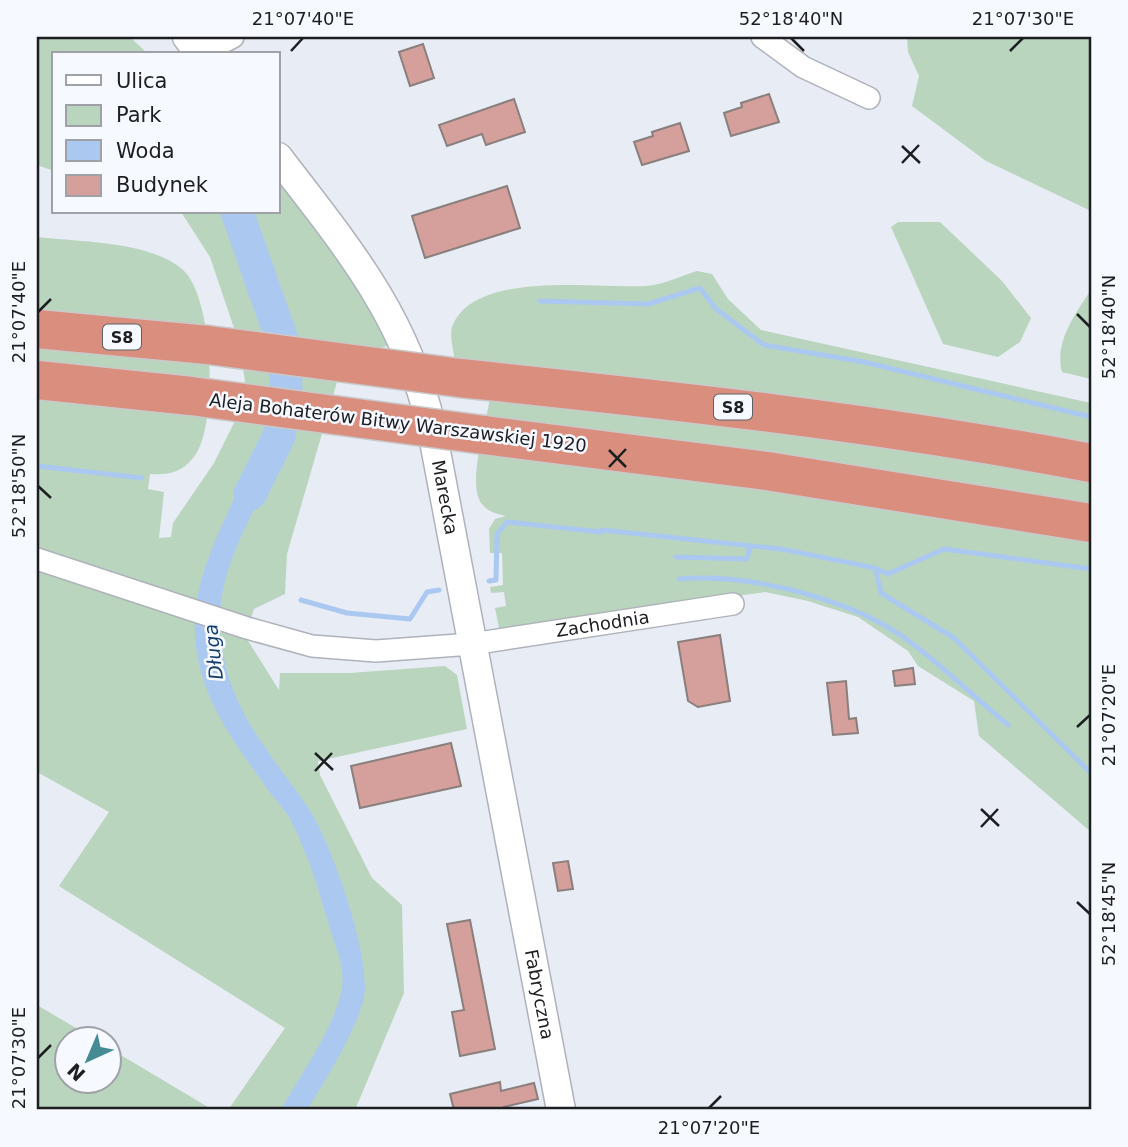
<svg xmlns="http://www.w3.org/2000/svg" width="1128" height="1147" font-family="'DejaVu Sans',sans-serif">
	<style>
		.green { fill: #bad5be }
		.water { fill: #abc9f0 }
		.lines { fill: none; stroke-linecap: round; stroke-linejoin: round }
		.stream { stroke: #abc9f0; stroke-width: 5 }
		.river { stroke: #abc9f0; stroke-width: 33 }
		.building { fill: #d5a09b; stroke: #897f7d; stroke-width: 2 }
		.minor-casing { stroke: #aeb3bb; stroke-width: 24 }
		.tertiary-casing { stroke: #aeb3bb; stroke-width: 31 }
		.motorway-casing { stroke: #c9c9ca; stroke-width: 41 }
		.minor { stroke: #fff; stroke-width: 21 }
		.tertiary { stroke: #fff; stroke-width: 28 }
		.motorway { stroke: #d98e7e; stroke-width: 38 }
		.motorway-bridge-casing { stroke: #c9c9ca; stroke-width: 41; stroke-linecap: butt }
		.motorway-bridge { stroke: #d98e7e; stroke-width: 38 }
		.ticks { fill: none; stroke: #1c1e21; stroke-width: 2.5 }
		.labels { text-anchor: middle; stroke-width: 5; stroke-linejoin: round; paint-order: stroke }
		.shield { fill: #f6f9ff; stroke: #5d6064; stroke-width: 2 }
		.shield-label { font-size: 16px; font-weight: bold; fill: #1c1e21 }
		.street-label { font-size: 18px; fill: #1c1e21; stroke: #f6f9ff }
		.water-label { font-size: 19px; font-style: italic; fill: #143c6c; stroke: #f6f9ff }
		.neatline { fill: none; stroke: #1c1e21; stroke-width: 2.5 }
		.ticks-label { font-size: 18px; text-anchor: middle; fill: #1c1e21 }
	</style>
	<rect width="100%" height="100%" fill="#e7ecf5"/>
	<!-- green -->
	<path class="green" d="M37,37H130L148,54H54V171L37,165Z
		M907,37H1091V211L986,161L912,106L919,76L908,52Z
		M278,157L404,341L344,358L287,554L285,594L254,609L245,636L279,690L280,673H350L445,666L457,675L467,729L318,761L320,775L372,878L402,905L404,993L355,1110H228L285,1028L59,886L109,812L37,772V237C79,242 149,241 182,269C214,295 219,429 193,458C181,473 168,475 150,474L148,489L164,492L159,538L171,537L173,523L214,463L235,421L245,380L237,337L210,257L181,212H278Z
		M898,222H940L1002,281L1031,318L1020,342L998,357L943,344L891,227Z
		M697,271L712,274L728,299L761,330L1091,403V832L979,736L974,701L918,666L908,651L858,617L808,601L765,592L499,628L495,608L506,606L504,592L491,593L490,587L503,585L502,553H490L489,529L495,519L506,516C497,514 488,512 482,504C466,485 487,422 490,397L463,395C460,381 448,338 452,327C474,269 596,289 646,286C662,285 681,276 697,271Z
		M1091,290V379L1062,372C1054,343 1075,314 1091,290Z
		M37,1005L93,1038H66V1080H108L109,1048L213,1110H37Z"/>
	<!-- water -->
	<path class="water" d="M223,212H245L282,313L260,310Z
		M253,452L281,456C257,508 219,563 220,623C222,702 265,745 307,806C330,838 372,958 364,997C357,1030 325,1081 307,1110H281C301,1073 331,1034 341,993C347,970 335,946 329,926C319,891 308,854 291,821C285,809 274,799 266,787C233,741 199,696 195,637C191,568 232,515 253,452Z"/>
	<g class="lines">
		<!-- stream -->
		<path class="stream" d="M540,301L648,304L700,288L716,309L764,345L864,362L1091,417
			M37,466L142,478
			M602,530L781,549L875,568L881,593L954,638L1091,773
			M676,557L747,559L750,546
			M875,568L888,574L944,549L1091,569
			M679,579C750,573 852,599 909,641C944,667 975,698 1008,725
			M489,581L496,580L497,534L507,522L601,532
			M301,600L347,613L410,619L427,592L439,590"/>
		<!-- river -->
		<path class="river" d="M237,212L285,348L286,393L279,436L250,494"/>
	</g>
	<!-- building -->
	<path class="building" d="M423,44L434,78L410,86L399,52Z
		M769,94L779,122L731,136L724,113L742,107L741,103Z
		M514,99L525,132L486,145L482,134L447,146L439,125Z
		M680,123L689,151L642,165L634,142L653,136L652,132Z
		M507,186L520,228L425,258L412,216Z
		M720,635L730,701L698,707L688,701L678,642Z
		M913,668L915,684L895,686L893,671Z
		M846,681L849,719L856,718L858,733L833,735L827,683Z
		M451,743L461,786L360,808L351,766Z
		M568,861L573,889L558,891L553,863Z
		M470,920L495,1049L460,1056L452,1012L464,1010L447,924Z
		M500,1082L501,1091L534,1083L538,1099L504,1107L505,1110H454L450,1094Z"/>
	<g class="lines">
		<!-- minor casing -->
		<g class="minor-casing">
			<g id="minor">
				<path d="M762,37L803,67L869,98"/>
				<path d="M200,54L233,37"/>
				<path id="s1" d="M37,559L247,628L312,646L376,651L472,644L733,604"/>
			</g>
		</g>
		<!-- tertiary casing -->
		<g class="tertiary-casing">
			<g id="tertiary">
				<path d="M187,37L200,54"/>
				<path id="s2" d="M278,157C346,246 404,313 431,425L561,1110"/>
			</g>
		</g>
		<!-- motorway casing -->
		<g class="motorway-casing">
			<path id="motorway" d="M37,329L208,345
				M460,378C671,400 882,423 1091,463
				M37,380L191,396
				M484,435L767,471L1091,523"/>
		</g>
		<!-- minor -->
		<use href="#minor" class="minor"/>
		<!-- tertiary -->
		<use href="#tertiary" class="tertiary"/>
		<!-- motorway -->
		<use href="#motorway" class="motorway"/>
		<!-- motorway-bridge casing -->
		<g class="motorway-bridge-casing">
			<path id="motorway-bridge" d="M208,345L460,378
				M191,396L484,435"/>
		</g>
		<!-- motorway-bridge -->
		<use href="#motorway-bridge" class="motorway-bridge"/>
	</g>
	<!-- ticks -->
	<path class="ticks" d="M791,38L804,51M291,51L303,38M1010,51L1023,38M902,146L920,163M902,163L919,145M38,312L51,299M1077,314L1090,327M609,450L626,467M609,467L626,449M38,486L51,498M1077,727L1090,715M315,753L333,770M315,771L332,753M981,809L999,826M981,827L998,809M1077,902L1090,914M38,1058L51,1045M709,1108L721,1096"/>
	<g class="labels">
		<!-- shield labels -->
		<g class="shield">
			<rect x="103" y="324.5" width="38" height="25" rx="5"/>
			<rect x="714" y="394.5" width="38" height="25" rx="5"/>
		</g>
		<g class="shield-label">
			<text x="122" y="343">S8</text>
			<text x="733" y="413">S8</text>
		</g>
		<!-- street labels -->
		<g class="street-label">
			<text transform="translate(398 423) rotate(7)" y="6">Aleja Bohaterów Bitwy Warszawskiej 1920</text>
			<text dy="6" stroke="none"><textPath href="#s2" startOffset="385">Marecka</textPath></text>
			<text dy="6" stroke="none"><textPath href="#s1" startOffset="581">Zachodnia</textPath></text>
			<text dy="6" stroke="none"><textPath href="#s2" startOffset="891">Fabryczna</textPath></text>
		</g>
		<!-- water labels -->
		<g class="water-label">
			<text transform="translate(213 652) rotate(-96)" y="7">Długa</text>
		</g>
	</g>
	<!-- border -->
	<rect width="1128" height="1147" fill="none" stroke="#f6f9ff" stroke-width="77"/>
	<!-- legend -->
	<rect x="52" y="52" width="228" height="161" fill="#f6f9ff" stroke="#9fa1a6" stroke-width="2"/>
	<rect x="66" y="75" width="35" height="10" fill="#ffffff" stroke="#9fa1a6" stroke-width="2"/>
	<text x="116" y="88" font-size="21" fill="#1c1e21">Ulica</text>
	<rect x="66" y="105" width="35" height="21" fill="#bad5be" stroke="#9fa1a6" stroke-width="2"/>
	<text x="116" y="122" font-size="21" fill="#1c1e21">Park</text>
	<rect x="66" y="140" width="35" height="21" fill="#abc9f0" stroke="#9fa1a6" stroke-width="2"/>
	<text x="116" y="158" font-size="21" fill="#1c1e21">Woda</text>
	<rect x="66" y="175" width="35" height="21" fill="#d5a09b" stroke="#9fa1a6" stroke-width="2"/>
	<text x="116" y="192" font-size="21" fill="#1c1e21">Budynek</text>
	<!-- north arrow -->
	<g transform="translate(88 1060) rotate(224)"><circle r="33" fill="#f6f9ff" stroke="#9fa1a6" stroke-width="2"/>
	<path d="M0-5L12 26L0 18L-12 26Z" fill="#458b94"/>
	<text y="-10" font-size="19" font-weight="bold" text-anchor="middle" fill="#1c1e21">N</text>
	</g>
	<rect x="38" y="38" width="1052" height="1070" class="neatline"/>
	<g class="ticks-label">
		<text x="303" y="25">21°07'40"E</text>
		<text x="791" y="25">52°18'40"N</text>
		<text x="1023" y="25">21°07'30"E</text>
		<text transform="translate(19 312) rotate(-90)" y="6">21°07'40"E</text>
		<text transform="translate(1109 327) rotate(-90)" y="6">52°18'40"N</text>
		<text transform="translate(19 486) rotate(-90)" y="6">52°18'50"N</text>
		<text transform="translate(1109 715) rotate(-90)" y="6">21°07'20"E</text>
		<text transform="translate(1109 914) rotate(-90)" y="6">52°18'45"N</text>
		<text transform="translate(19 1058) rotate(-90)" y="6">21°07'30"E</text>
		<text x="709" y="1134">21°07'20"E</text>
	</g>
</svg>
